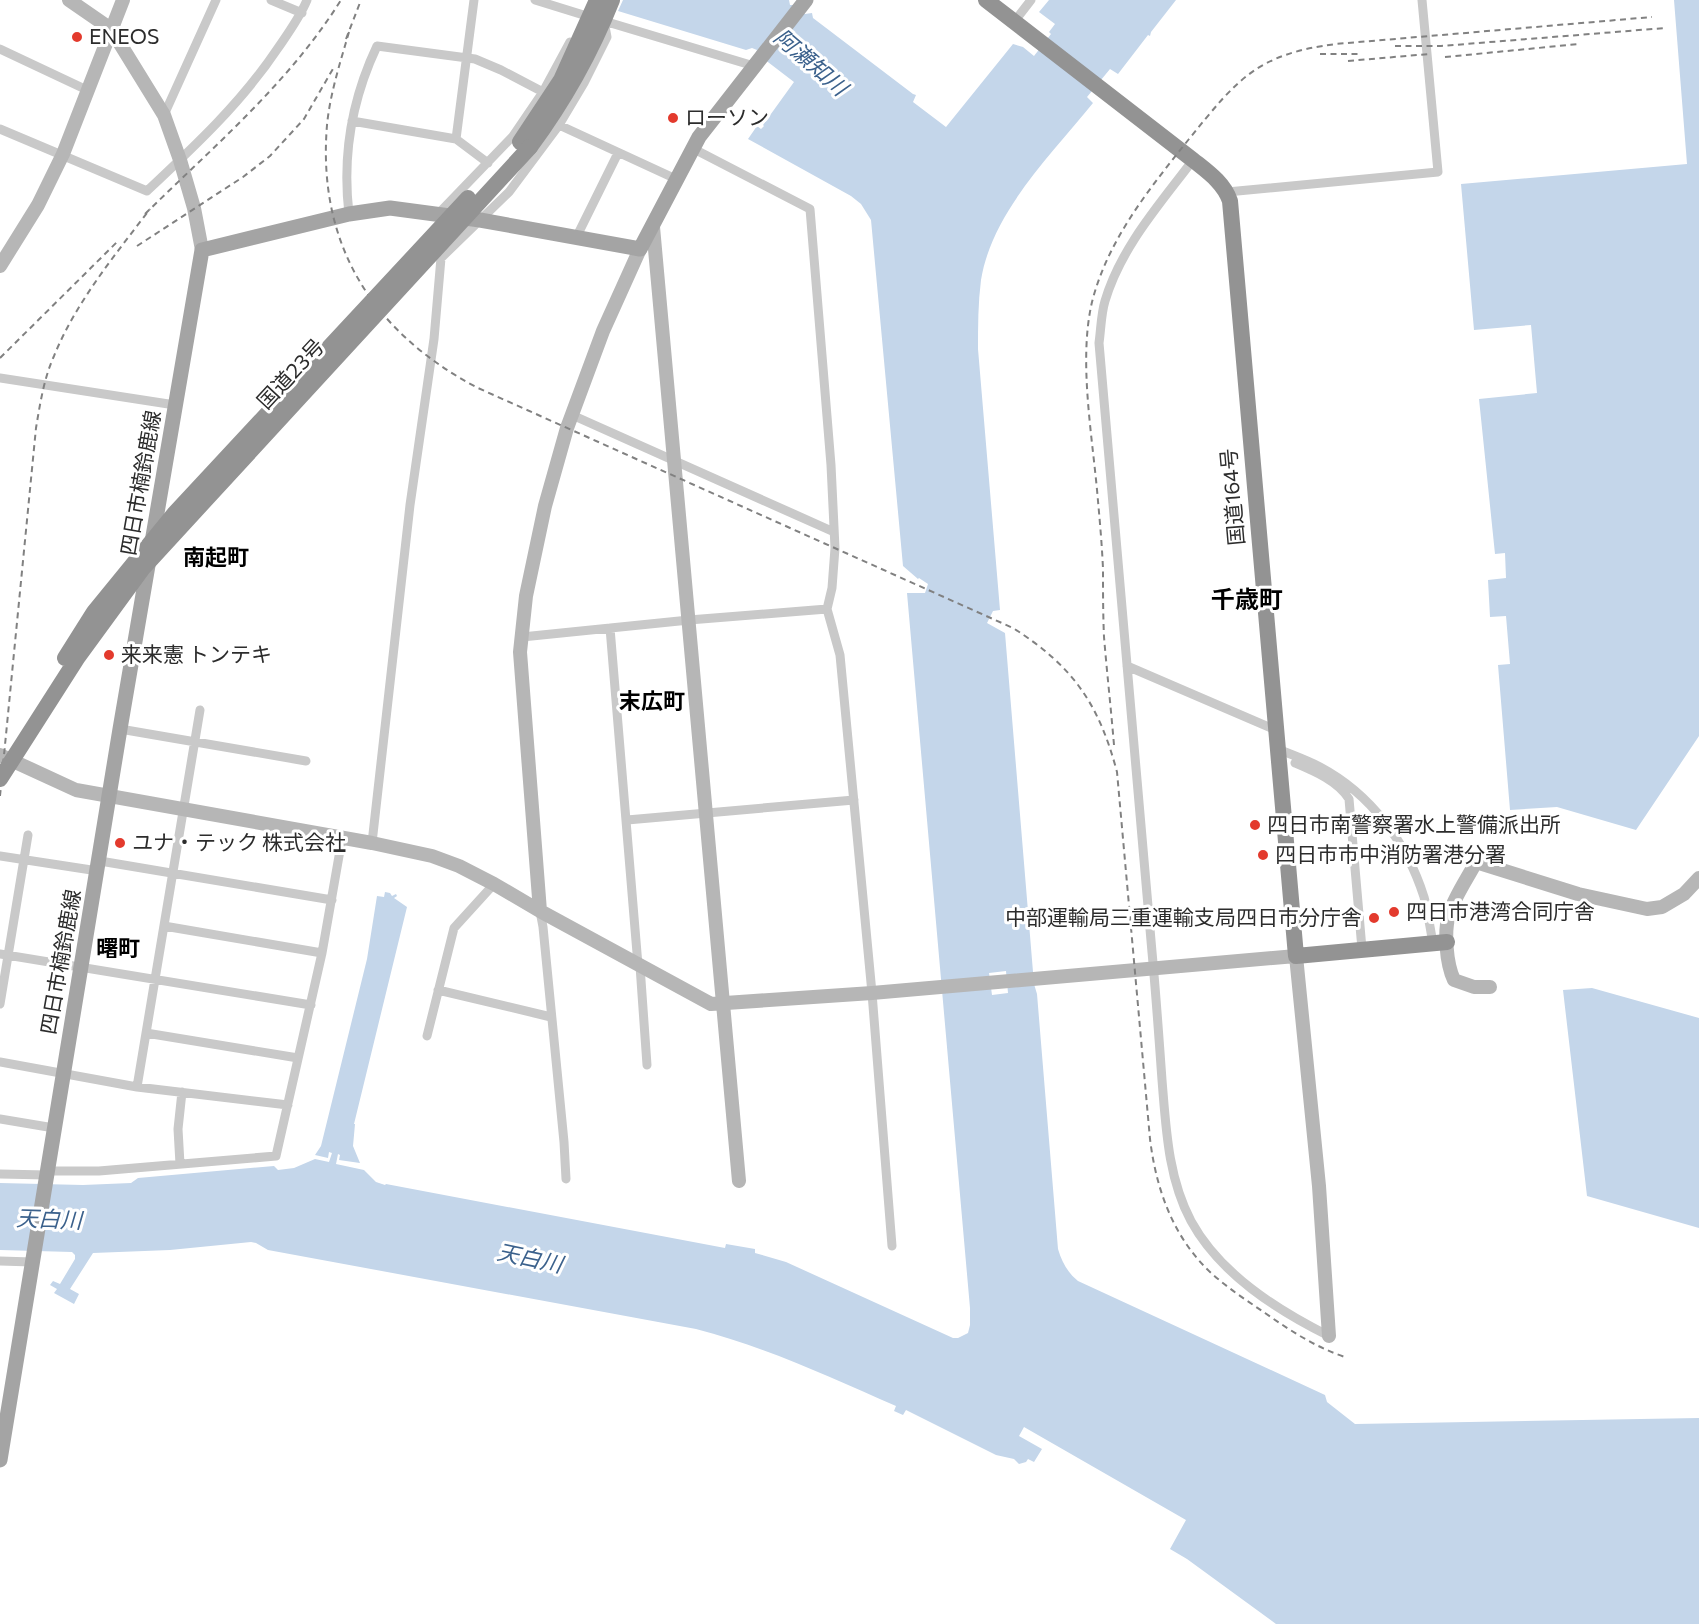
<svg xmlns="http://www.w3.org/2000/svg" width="1699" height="1624" font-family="Commissioner,'Noto Sans JP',sans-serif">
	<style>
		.water { fill: #c4d6ea; fill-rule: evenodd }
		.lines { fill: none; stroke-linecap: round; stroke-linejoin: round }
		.street { stroke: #c9c9c9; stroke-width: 9 }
		.secondary { stroke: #b6b6b6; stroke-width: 14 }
		.primary { stroke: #a4a4a4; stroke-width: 15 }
		.highway { stroke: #939393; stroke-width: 16 }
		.rail { stroke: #818181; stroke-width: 2; stroke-dasharray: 6 4.5; stroke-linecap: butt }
		.highway-bridge { stroke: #939393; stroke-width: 16 }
		.poi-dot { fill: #e33a2d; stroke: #fff; stroke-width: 2 }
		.labels { text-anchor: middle; stroke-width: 6; stroke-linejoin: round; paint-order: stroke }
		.poi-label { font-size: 21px; fill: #2c2c2c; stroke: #fff; text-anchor: start }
		.street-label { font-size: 21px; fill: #2c2c2c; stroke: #fff }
		.water-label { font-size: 22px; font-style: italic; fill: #3b618c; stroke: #fff }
		.neighbourhood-label { font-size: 22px; font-weight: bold; fill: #000; stroke: #fff }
		.quarter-label { font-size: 24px; font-weight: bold; fill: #000; stroke: #fff }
	</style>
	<rect width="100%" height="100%" fill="#fff"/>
	<!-- water -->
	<path class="water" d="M623,0H789L790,5H794L805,14L812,13L813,18L913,94L916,95L913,102L946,127L1013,44L1023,47L1034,56L1051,34L1049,32L1055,24L1039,12L1049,0H1176L1151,32L1150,36L1148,35L1118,74L1110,69L1087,97L1093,103C1051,155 992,212 981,280C978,303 978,326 978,349L1000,610L993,611L987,623L1005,633L1034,984L1037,994L1058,1249C1062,1262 1067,1272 1078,1281L1325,1395L1327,1402L1355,1424L1699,1418V1624H1276L1187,1559L1170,1549L1186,1520L1024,1427L1019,1436L1042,1449L1034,1462L1028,1459L1026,1462L1019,1464L1014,1459L996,1455L906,1410L903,1415L894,1411L896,1406C830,1377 766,1347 696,1329L268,1250L256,1243L251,1242L170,1250L93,1253L70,1289L79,1294L74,1304L54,1293L57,1289L50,1285L53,1281L60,1284L75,1259V1255L72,1252L0,1250V1183L83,1185L131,1183L138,1178L274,1166L278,1170L294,1168L315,1159L329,1162L332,1153L329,1152L328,1158L315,1155L321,1146L367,959L377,896L384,897L385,892L390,893L392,896L396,894L397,896L394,898L407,907L354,1124H355L353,1146L360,1163L339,1160L340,1155L338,1154L336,1164L364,1170L376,1182L385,1185L386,1184L725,1248L726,1244L755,1249V1253L786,1262L953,1338H958L968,1333L970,1325V1308L907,593H925L928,584L919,578L918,579L903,566L871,220L861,204L851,196L748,139L757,126L761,129L764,126L763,125L794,82L756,53L757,50L752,48L746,50L618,11ZM1006,971L1008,993L992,995L989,973Z
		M1674,0H1699V736L1636,830L1557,807L1510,810L1498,665L1510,664L1506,616L1490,617L1488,580L1506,578L1505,553L1495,554L1479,399L1537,393L1531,325L1474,330L1461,184L1687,164Z
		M1592,988L1699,1018V1228L1587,1196L1563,990Z"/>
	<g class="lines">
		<!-- street -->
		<path class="street" d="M271,0L302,13
			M474,0L456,139L488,163
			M535,0L590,17
			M1014,22L1031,0
			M0,49L87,90
			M164,115L216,0
			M352,121L456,139
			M559,125L676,179
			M0,129L147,191C195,146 242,102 278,48C289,32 300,17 307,0
			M692,148L810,209L831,465L835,548L832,588L827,609L840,655L872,993L892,1246
			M1193,160C1160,204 1121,247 1105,301C1101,314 1101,329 1099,343C1116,546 1134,749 1152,952C1156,995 1159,1038 1162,1080C1166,1128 1168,1178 1191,1221C1220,1274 1277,1310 1329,1336
			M1227,192L1438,172L1422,0
			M349,214C342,155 352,99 377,46L475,59L501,70L543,92
			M437,215L513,136L543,92L570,42
			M576,238L618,153
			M0,378L175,405
			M572,415L834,532
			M610,628L638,965
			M522,637L689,620L827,609
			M1127,666L1276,730
			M120,729L306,761
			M1278,749C1292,755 1307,760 1320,767C1371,794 1407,843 1424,897C1428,912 1430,928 1433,943
			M1295,763C1314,771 1338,781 1349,799L1362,949
			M627,820L854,800
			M372,843L410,505L434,339L441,258L509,192L559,125L584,83L607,37L604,21L754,66
			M0,856L98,871
			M100,861L332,900
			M540,911L543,927L564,1142L566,1179
			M164,926L322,953
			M0,954L311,1005
			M640,966L647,1065
			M438,990L551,1017
			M0,1004L28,835
			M146,1033L298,1058
			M427,1036L454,928L494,884
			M0,1062L137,1087L288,1105
			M137,1087L200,710
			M0,1119L54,1128
			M180,1164L178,1129L182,1092
			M47,1171H99L276,1156L322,953L342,839
			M0,1174L47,1175
			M0,1261L32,1262"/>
		<!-- secondary -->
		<path class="secondary" d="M69,0L111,29L164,115L180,160L194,208L202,250
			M653,227L739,1181
			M0,266L38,205L63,154L123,0
			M0,755L76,790L372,843L432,856L459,866L494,884L540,911L711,1004L872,993L1296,956L1319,1186L1329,1336
			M540,911L520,652L526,596L545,506L567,428L603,331L640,249
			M1490,987H1474L1454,980C1446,963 1444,931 1449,914C1455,896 1467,879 1476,862L1578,894L1647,909L1662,907L1684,894L1699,878"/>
		<!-- primary -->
		<path class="primary" d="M0,1460L120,729L202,250L349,214L390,208L480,220L640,249L699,137L806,0"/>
		<!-- highway -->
		<path class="highway" d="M986,0L1193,160C1208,172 1224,183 1230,201L1296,956L1447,942
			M520,142L561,80L597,0
			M530,147C564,101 591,53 612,0"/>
		<!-- rail -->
		<path class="rail" d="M349,32C340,63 330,94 327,125C317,245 373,333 478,388L1013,628C1073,666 1099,704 1117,772L1150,1139C1156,1188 1172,1235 1209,1271C1226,1287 1246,1300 1265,1313C1291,1331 1315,1347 1345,1357
			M346,39L361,0
			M1395,46H1441L1665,28
			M1320,54H1362
			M1445,57L1579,44
			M1348,61L1429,54
			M145,214C214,146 289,83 341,0
			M137,246L243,177L270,156L304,119L334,67
			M0,358L117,242
			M1114,745C1111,709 1107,673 1104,637C1103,614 1103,591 1103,569C1102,546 1100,523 1098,501C1093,439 1078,362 1092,302C1108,239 1150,188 1189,139C1237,80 1256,54 1336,44L1652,17
			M0,796L36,428C40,404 44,378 54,356C76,302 115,255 150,209"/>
		<!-- highway-bridge -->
		<path class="highway-bridge" d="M65,658L94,612L174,514L468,198
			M0,779L78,657L143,568L530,147"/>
	</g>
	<!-- markers -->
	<g class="poi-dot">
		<circle cx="77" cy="37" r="6"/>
		<circle cx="673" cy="118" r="6"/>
		<circle cx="109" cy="655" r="6"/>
		<circle cx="1255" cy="825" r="6"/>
		<circle cx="120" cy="843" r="6"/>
		<circle cx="1263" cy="855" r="6"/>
		<circle cx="1394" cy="912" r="6"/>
		<circle cx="1374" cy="918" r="6"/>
	</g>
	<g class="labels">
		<!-- poi labels -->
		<g class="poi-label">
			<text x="89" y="44">ENEOS</text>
			<text x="685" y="125">ローソン</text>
			<text x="121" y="662">来来憲 トンテキ</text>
			<text x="1267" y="832">四日市南警察署水上警備派出所</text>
			<text x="132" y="850">ユナ・テック 株式会社</text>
			<text x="1275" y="862">四日市市中消防署港分署</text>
			<text x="1406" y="919">四日市港湾合同庁舎</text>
			<text x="1362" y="925" text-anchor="end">中部運輸局三重運輸支局四日市分庁舎</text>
		</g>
		<!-- street labels -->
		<g class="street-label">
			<text transform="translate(291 374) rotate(-47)" y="7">国道23号</text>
			<text transform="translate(141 483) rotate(-80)" y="7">四日市楠鈴鹿線</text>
			<text transform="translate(1233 497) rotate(-95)" y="7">国道164号</text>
			<text transform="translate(61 962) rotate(-80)" y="7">四日市楠鈴鹿線</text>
		</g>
		<!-- water labels -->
		<g class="water-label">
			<text transform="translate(811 62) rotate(41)" y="8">阿瀬知川</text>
			<text transform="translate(49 1219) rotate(2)" y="8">天白川</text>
			<text transform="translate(530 1258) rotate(12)" y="8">天白川</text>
		</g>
		<!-- neighbourhood labels -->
		<g class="neighbourhood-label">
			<text x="216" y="565">南起町</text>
			<text x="652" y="709">末広町</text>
			<text x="118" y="956">曙町</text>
		</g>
		<!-- quarter labels -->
		<g class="quarter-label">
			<text x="1247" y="608">千歳町</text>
		</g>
	</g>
</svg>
